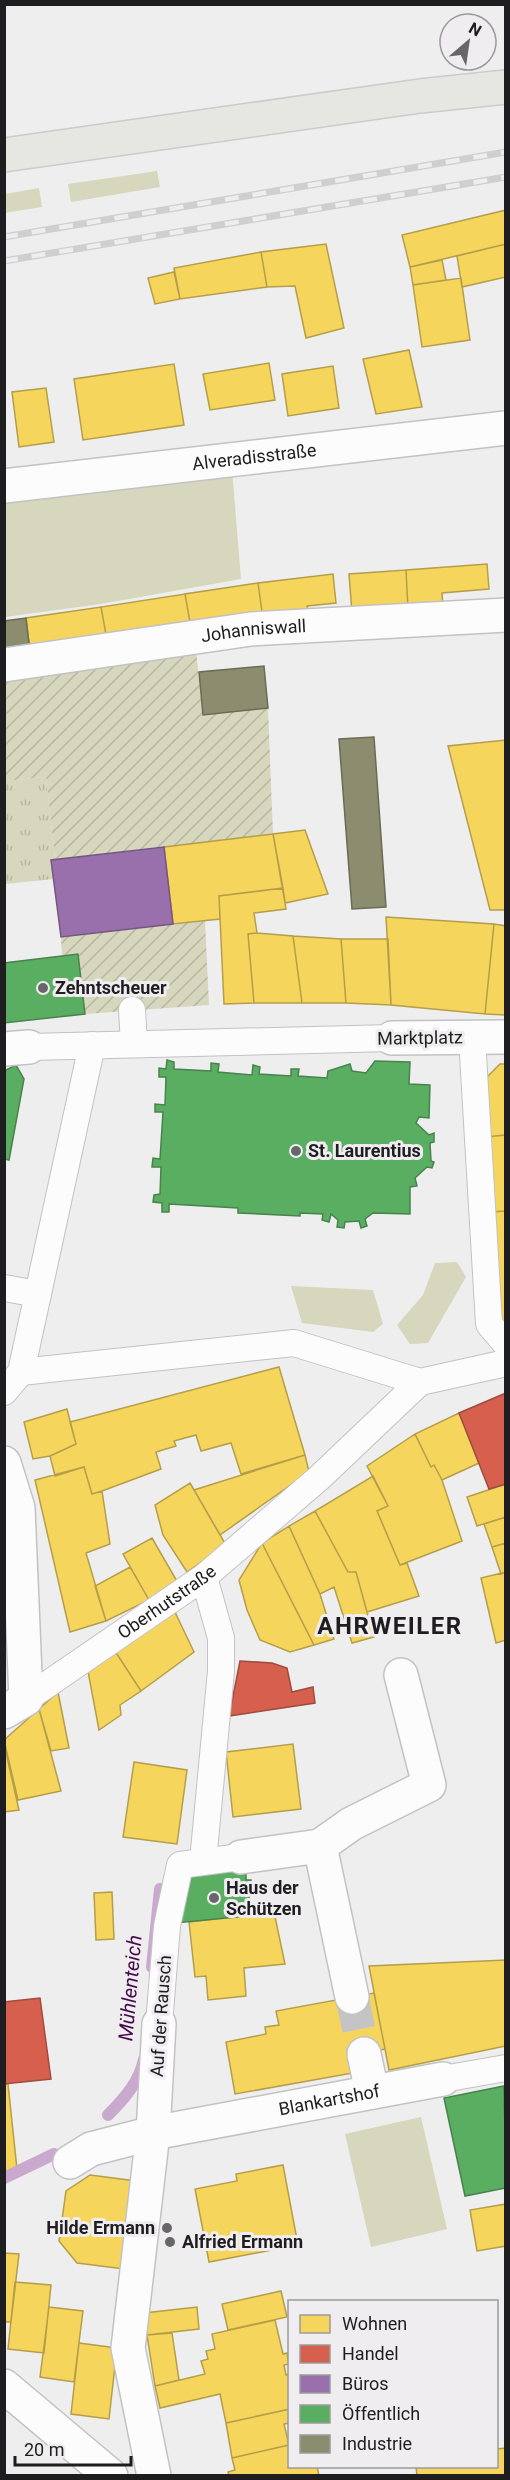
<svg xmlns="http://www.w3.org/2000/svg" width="510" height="2480" font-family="Roboto,sans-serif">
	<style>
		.grass { fill: #d7d7bd }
		.park { fill: url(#park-tufts) }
		.garden { fill: url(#garden-furrows) }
		.homes { fill: #f6d55c; stroke: #b59e4a; stroke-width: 1.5 }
		.shops { fill: #d6604d; stroke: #9f4c3f; stroke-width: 1.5 }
		.offices { fill: #9970ab; stroke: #745781; stroke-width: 1.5 }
		.public { fill: #5aae61; stroke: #48824d; stroke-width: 1.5 }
		.industry { fill: #8c8c6e; stroke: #6b6b56; stroke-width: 1.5 }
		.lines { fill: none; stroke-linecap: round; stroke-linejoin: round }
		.stream { stroke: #caa9ce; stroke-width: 12 }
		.minor-tunnel { stroke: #c5c4c5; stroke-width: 33; stroke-dasharray: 33 16; stroke-linecap: butt }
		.pedestrian-casing { stroke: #c3c2c3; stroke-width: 28 }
		.minor-casing { stroke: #c3c2c3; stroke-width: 36 }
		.tertiary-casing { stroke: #c3c2c3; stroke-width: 36 }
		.primary-casing { stroke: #cccbcd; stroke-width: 36 }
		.pedestrian { stroke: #fdfcfd; stroke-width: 26 }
		.minor { stroke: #fdfcfd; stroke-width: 33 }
		.tertiary { stroke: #fdfcfd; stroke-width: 33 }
		.primary { stroke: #e6e7e0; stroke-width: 33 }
		.rail-casing { stroke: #d0cfd0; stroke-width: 7 }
		.rail { stroke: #f0edf0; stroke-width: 4.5; stroke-dasharray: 14; stroke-linecap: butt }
		.poi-dot { fill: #676668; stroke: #f0edf0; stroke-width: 2 }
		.labels { text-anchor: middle; stroke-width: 6; stroke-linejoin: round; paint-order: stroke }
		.street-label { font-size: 18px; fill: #1e1d1f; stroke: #f0edf0 }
		.poi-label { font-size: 18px; font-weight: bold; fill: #1e1d1f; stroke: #f0edf0; text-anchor: start }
		.water-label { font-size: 20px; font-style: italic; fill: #450a4c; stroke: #f0edf0 }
		.district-label { font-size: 24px; font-weight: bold; letter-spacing: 1.5px; fill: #1e1d1f; stroke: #f0edf0 }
	</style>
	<defs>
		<pattern id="park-tufts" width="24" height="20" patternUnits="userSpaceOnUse" patternTransform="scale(1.5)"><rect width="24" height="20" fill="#d7d7bd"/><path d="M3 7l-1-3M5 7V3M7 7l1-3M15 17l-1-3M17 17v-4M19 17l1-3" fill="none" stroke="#b8b8a2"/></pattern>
		<pattern id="garden-furrows" width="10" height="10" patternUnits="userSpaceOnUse" patternTransform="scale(1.5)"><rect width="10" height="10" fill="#d7d7bd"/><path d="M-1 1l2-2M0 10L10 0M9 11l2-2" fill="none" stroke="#b8b8a2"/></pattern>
	</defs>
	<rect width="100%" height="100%" fill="#efeeef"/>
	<!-- grass -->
	<path class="grass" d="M157,171L160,187L71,202L68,184Z
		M39,188L42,207L5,213V194Z
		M232,469L241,579L101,604L5,617L4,498Z
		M457,1262L466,1277L428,1343L410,1344L397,1325L423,1295L435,1263Z
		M291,1286L373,1290L383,1324L373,1332L302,1323Z
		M421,2117L447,2229L371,2247L345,2134Z"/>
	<!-- park -->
	<path class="park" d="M46,777L55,859L51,860L54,879L5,884V781Z"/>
	<!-- garden -->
	<path class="garden" d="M196,651L203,715L268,708L273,834L55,859L46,777L5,781L4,678Z
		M205,921L209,1005L85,1014L78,955L62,956L61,937Z"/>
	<!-- homes -->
	<path class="homes" d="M506,210V244L410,267L402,235Z
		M326,244L344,328L306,338L295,286L267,287L261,252Z
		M506,244V277L462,287L457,256Z
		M261,252L267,287L180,299L174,268Z
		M442,260L446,280L413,285L410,267Z
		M174,272L180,299L155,304L148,278Z
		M461,278L470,340L422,347L413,285Z
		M409,350L422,407L376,414L363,359Z
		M269,363L275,400L210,410L203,374Z
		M174,364L184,425L83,440L74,379Z
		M333,366L339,408L288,416L282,374Z
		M46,388L54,442L19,447L12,392Z
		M487,564L489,589L442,593L443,606L408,609L406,570Z
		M406,570L408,609L352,613L349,574Z
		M333,574L336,603L307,606L308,616L263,619L258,583Z
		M258,583L263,619L191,628L185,594Z
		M185,594L191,628L107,640L101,607Z
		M101,607L107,640L30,652L26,618Z
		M506,740V910H490L448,746Z
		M305,830L328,894L285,903L273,834Z
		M273,834L283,888L219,896L220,919L173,924L164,847Z
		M283,888L286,909L254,913L257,933L248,934L254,1003L224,1004L219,896Z
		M386,917L494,924L485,1014L391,1005Z
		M494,924L506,926V1015L485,1014Z
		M257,933L293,936L302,1003H254L248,934Z
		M293,936L341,939L346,1003H302Z
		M341,939H388L391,1005L346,1003Z
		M500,1064H506V1135L485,1137L486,1078Z
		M506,1135V1211L489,1212L485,1137Z
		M506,1211V1321L497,1322L489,1212Z
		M279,1367L305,1455L241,1474L231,1443L201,1451L196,1435L174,1441L176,1446L156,1452L161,1469L102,1491L92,1494L84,1467L55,1476L50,1456L76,1444L70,1422Z
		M67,1409L76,1444L50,1456L33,1459L24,1422Z
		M459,1413L479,1463L442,1480L434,1465L431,1467L415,1434Z
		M415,1434L431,1467L434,1465L442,1480L462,1541L400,1565L377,1511L388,1506L367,1466Z
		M305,1455L309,1472L220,1535L194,1490Z
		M84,1467L92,1494L102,1491L110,1544L86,1553L106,1621L70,1632L35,1480Z
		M373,1476L388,1506L377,1511L400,1565L407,1563L419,1596L367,1612L356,1572H348L315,1511Z
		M190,1483L226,1545L187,1572L163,1535L155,1505Z
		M506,1484V1517L477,1526L467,1497Z
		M315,1511L348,1572H356L374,1637L352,1643L334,1587L320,1594L289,1526Z
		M506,1517V1543L492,1547L484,1524Z
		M289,1526L320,1594L334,1639L314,1645L262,1543Z
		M152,1538L178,1583L149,1600L123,1554Z
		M262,1543L314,1645L290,1652L260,1640L247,1610L239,1580Z
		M506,1543V1572L501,1574L492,1547Z
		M130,1567L149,1600L106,1621L95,1586Z
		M506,1572V1640L496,1643L481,1578Z
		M174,1610L194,1652L141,1691L113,1648Z
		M113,1648L141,1691L120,1705L121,1715L99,1730L87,1666Z
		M58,1692L69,1748L51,1751L39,1709Z
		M39,1709L61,1791L18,1800L4,1740Z
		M4,1744L19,1810L4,1812Z
		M293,1744L301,1809L233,1817L226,1752Z
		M134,1762L187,1770L177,1844L123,1837Z
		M112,1892L114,1939L96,1940L94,1893Z
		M274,1912L285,1964L244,1968L246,1996L208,2000L206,1976L195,1977L189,1922Z
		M506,1960V2046L389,2070L369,1966Z
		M374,1993L385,2049L350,2057L353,2073L235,2094L226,2042L266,2034L265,2027L279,2025L276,2011Z
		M4,2084H8L17,2169L4,2173Z
		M283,2165L298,2245L209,2262L195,2189L237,2181L236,2174Z
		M90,2175L136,2181L124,2269L77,2263L59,2241L66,2191Z
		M506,2204V2246L477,2251L470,2210Z
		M4,2253L19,2254L11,2322H4Z
		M15,2282L51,2285L44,2353L8,2349Z
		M281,2291L287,2317L228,2330L222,2304Z
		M49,2307L83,2311L74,2382L40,2377Z
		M197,2307L199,2329L147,2335L144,2313Z
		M275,2320L283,2354L287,2353L289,2364L284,2365L286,2375L290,2374V2409L226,2423L220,2394L160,2408L155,2386L205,2374L201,2361L208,2359L206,2351L215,2349L212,2334Z
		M172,2333L179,2380L155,2386L147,2335Z
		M79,2343L117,2348L109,2419L71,2414Z
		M290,2409V2423L284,2424L289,2445L232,2458L226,2423Z
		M289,2445L290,2466H317L319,2476H229L228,2472L235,2470L232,2458Z
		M506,2448V2476H417L416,2466H496V2449Z"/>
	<!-- shops -->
	<path class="shops" d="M506,1393V1484L489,1489L459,1413Z
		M240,1661L272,1663L287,1668L292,1692L313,1687L315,1703L229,1716Z
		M40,1998L51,2079L4,2084V2002Z"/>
	<!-- offices -->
	<path class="offices" d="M164,847L173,924L61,937L51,860Z"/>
	<!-- public -->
	<path class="public" d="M78,954L85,1014L4,1023V963Z
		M167,1060L174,1062V1069L211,1071V1063L219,1064L218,1072L252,1075L253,1065L260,1067L259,1074L291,1076V1069H299L298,1076L327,1078L328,1071L350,1064L352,1071L366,1073L375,1061L410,1062L409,1084L430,1085L429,1118L419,1117L416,1123L429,1135L434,1133V1142L430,1143L431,1161L434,1162L432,1168L427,1167L415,1178L417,1186L410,1187V1214L373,1213L365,1219L367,1226L361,1228L359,1221L345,1222L344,1228L337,1227L338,1220L331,1214L329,1222L322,1220L323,1214L300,1213V1216L238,1213V1208L169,1204V1212H162V1203L153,1202L154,1195L160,1194L161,1167H152L153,1158L160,1159L163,1112H155V1104L165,1105L166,1077H159V1068L166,1069Z
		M16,1065L24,1079L9,1160L4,1159V1071Z
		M246,1869V1880H251L247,1916L175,1923L185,1874Z
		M504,2086L506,2188L465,2196L444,2098Z"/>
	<!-- industry -->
	<path class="industry" d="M26,618L30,652L4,656V621Z
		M264,666L268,708L203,715L199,672Z
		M374,737L386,907L352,909L339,739Z"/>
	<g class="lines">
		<!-- stream -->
		<path class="stream" d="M152,1967L160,1889
			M108,2115C124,2099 140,2081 144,2059
			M4,2178L54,2154"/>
		<!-- minor-tunnel -->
		<path class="minor-tunnel" d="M352,1997L364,2054"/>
		<!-- pedestrian casing -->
		<g class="pedestrian-casing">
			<g id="pedestrian">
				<path d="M132,1010L134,1044"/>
				<path d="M472,1038L489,1324L506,1344"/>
				<path d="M29,1047L392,1038"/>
				<path d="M4,1288L38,1294"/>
				<path d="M21,1372L92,1045"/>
				<path d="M4,1392L21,1372L294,1343L420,1382"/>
				<path id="s1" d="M26,1699L204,1577L319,1478L420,1382L506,1363"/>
				<path d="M203,1861L221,1671V1638L204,1577"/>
				<path d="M159,2024L167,1926L180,1865L241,1857"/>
				<path d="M443,2079L506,2068"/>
			</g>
		</g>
		<!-- minor casing -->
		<g class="minor-casing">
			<g id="minor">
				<path id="s2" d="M4,665L251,629L506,615"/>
				<path d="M392,1038L506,1037"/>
				<path d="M4,1049L29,1047"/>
				<path d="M4,1463L18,1508L26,1699L4,1712"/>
				<path d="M320,1846L351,1824L429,1785L401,1675"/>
				<path d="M241,1857L320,1846L352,1997"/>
				<path d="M364,2054L372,2092"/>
				<path id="s3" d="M70,2162L91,2149L153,2133L443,2079"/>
				<path d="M4,2386L111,2476"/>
				<path d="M154,2476L128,2348L153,2133L159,2024"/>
			</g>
		</g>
		<!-- tertiary casing -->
		<g class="tertiary-casing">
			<g id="tertiary">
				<path id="s4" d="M4,486L506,428"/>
			</g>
		</g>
		<!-- primary casing -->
		<g class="primary-casing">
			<path id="primary" d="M4,155L420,96L506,87"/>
		</g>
		<!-- pedestrian -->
		<use href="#pedestrian" class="pedestrian"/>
		<!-- minor -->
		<use href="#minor" class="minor"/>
		<!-- tertiary -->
		<use href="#tertiary" class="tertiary"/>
		<!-- primary -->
		<use href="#primary" class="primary"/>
		<!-- rail casing -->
		<g class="rail-casing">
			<path id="rail" d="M4,237L506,152
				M4,261L506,177"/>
		</g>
		<!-- rail -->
		<use href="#rail" class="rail"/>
	</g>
	<!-- markers -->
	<g class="poi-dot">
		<circle cx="43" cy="988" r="6"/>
		<circle cx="296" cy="1151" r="6"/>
		<circle cx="214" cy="1898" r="6"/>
		<circle cx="167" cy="2228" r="6"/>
		<circle cx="170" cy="2242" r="6"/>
	</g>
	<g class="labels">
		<!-- street labels -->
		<g class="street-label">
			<text dy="6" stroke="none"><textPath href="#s4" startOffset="252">Alveradisstraße</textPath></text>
			<text dy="6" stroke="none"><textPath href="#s2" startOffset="252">Johanniswall</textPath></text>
			<text transform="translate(420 1038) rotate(-1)" y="6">Marktplatz</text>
			<text dy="6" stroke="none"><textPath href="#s1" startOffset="171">Oberhutstraße</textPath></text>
			<text transform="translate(161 2016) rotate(-86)" y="6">Auf der Rausch</text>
			<text dy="6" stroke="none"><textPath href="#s3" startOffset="268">Blankartshof</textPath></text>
		</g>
		<!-- poi labels -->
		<g class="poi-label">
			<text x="55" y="994">Zehntscheuer</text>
			<text x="308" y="1157">St. Laurentius</text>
			<text x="226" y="1894">Haus der<tspan x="226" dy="21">Schützen</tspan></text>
			<text x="155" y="2234" text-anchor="end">Hilde Ermann</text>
			<text x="182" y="2248">Alfried Ermann</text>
		</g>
		<!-- water labels -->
		<g class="water-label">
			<text transform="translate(130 1988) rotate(-85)" y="7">Mühlenteich</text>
		</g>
		<!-- district labels -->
		<g class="district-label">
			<text x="390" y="1634">AHRWEILER</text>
		</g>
	</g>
	<!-- border -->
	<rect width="510" height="2480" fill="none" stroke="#1e1d1f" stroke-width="12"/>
	<!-- legend -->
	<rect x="288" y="2300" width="210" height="168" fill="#f0edf0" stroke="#9c9a9c" stroke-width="1.5"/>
	<rect x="300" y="2315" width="30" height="18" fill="#f6d55c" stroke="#9c9a9c" stroke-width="1.5"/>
	<text x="342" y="2330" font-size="18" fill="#1e1d1f">Wohnen</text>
	<rect x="300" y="2345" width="30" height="18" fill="#d6604d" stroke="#9c9a9c" stroke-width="1.5"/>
	<text x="342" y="2360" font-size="18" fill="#1e1d1f">Handel</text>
	<rect x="300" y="2375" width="30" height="18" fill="#9970ab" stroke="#9c9a9c" stroke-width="1.5"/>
	<text x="342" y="2390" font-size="18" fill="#1e1d1f">Büros</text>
	<rect x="300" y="2405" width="30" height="18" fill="#5aae61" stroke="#9c9a9c" stroke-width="1.5"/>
	<text x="342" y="2420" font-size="18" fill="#1e1d1f">Öffentlich</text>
	<rect x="300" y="2435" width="30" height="18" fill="#8c8c6e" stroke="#9c9a9c" stroke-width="1.5"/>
	<text x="342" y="2450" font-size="18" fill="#1e1d1f">Industrie</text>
	<!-- north arrow -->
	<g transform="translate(468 42) rotate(29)"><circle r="28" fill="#f0edf0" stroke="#9c9a9c" stroke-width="1.5"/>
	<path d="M0-4.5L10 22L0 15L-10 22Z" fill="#676668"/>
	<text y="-9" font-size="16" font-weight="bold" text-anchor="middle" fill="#1e1d1f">N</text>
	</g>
	<!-- scale -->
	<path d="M15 2456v9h116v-9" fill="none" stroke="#1e1d1f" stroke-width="3"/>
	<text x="24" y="2456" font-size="18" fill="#1e1d1f" stroke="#f0edf0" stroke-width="4.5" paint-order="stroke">20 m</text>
</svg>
